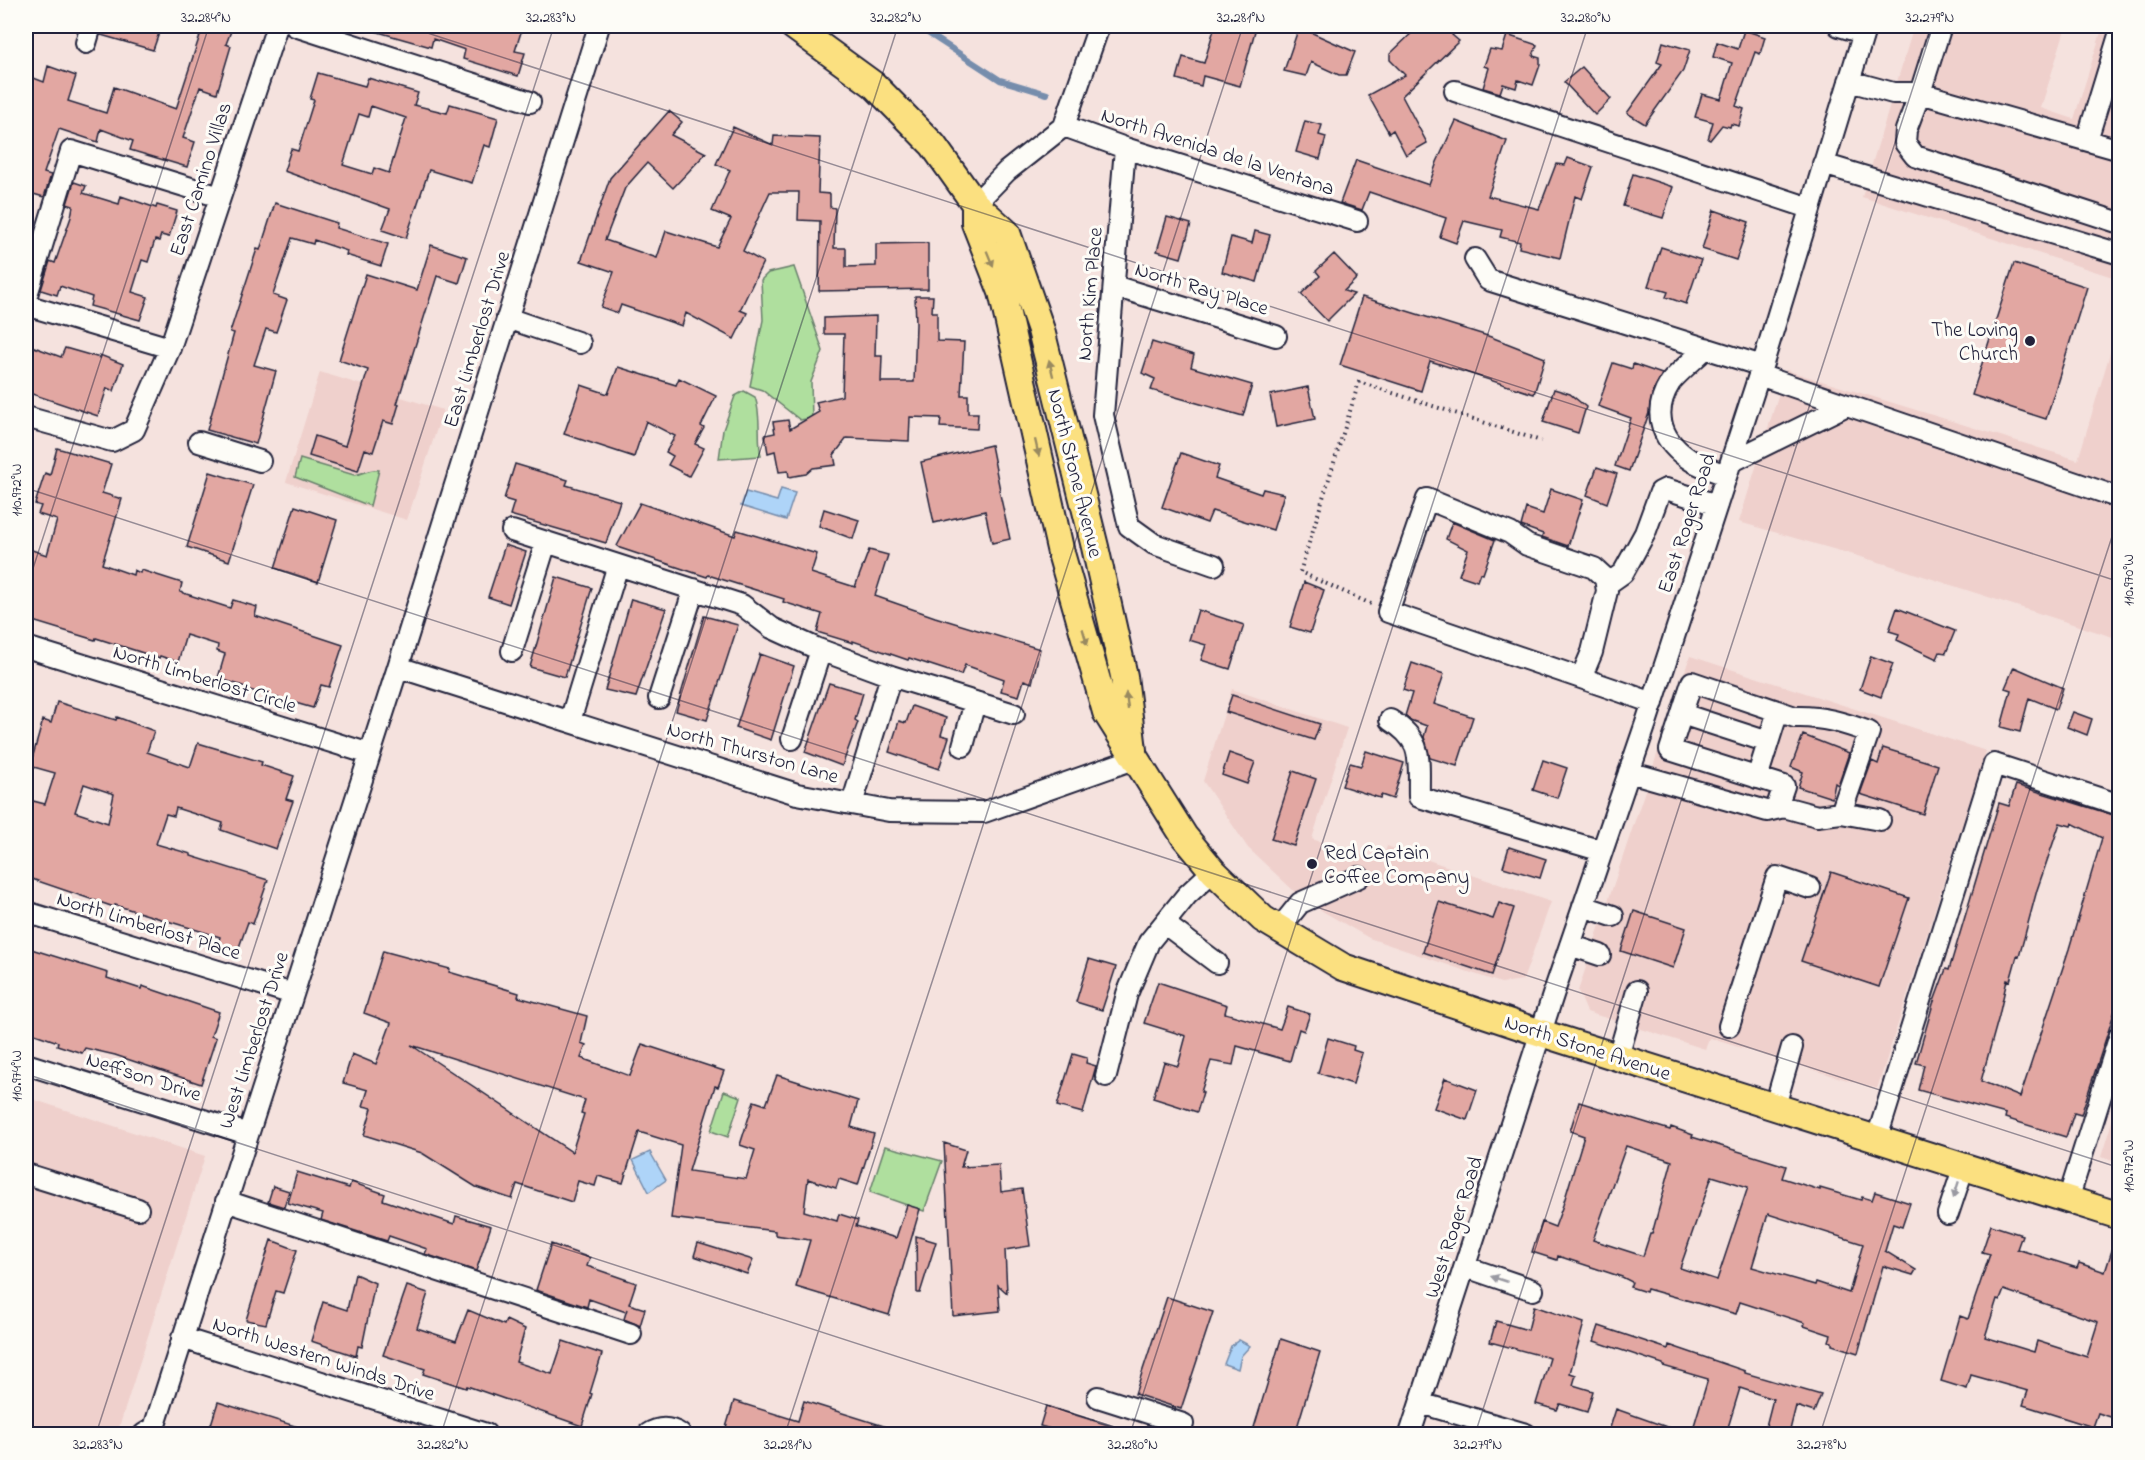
<svg xmlns="http://www.w3.org/2000/svg" width="2145" height="1460" font-family="'Indie Flower',sans-serif">
	<style>
		.built { fill: #efd0cc }
		.green { fill: #afdf9e; stroke: #68806c; stroke-width: 1.5 }
		.water { fill: #aed4f8; stroke: #768dac; stroke-width: 1.5 }
		.lines { fill: none; stroke-linecap: round; stroke-linejoin: round }
		.stream { stroke: #768dac; stroke-width: 6 }
		.building { fill: #e2a7a2; stroke: #22223b; stroke-width: 1.5; fill-rule: evenodd }
		.minor-casing { stroke: #22223b; stroke-width: 24 }
		.major-casing { stroke: #22223b; stroke-width: 30 }
		.path { stroke: #22223b; stroke-width: 4; stroke-dasharray: 1.5 4.5; stroke-linecap: butt }
		.minor { stroke: #fdfcf7; stroke-width: 20 }
		.major { stroke: #fbe080; stroke-width: 26 }
		.oneway { fill: #998a61 }
		.oneway2 { fill: #9a9aa2 }
		.ticks { fill: none; stroke: #22223b; stroke-width: 1.5; stroke-opacity: 0.45 }
		.poi-dot { fill: #22223b; stroke: #fdfcf7; stroke-width: 2 }
		.labels { text-anchor: middle; stroke-width: 6; stroke-linejoin: round; paint-order: stroke }
		.street-label { font-size: 21px; fill: #22223b; stroke: #fdfcf7 }
		.poi-label { font-size: 21px; fill: #22223b; stroke: #fdfcf7; text-anchor: end }
		.neatline { fill: none; stroke: #22223b; stroke-width: 2 }
		.ticks-label { font-size: 15px; text-anchor: middle; fill: #22223b }
	</style>
	<rect width="100%" height="100%" fill="#f5e2de"/>
	<filter id="ink" filterUnits="userSpaceOnUse"><feTurbulence type="fractalNoise" baseFrequency=".0167" numOctaves="2"/><feDisplacementMap in="SourceGraphic" scale="12" xChannelSelector="R" yChannelSelector="G"/><feConvolveMatrix kernelMatrix="1 2 1 2 8 2 1 2 1" color-interpolation-filters="sRGB"/></filter>
	<g filter="url(#ink)">
		<!-- built -->
		<path class="built" d="M1914,26H2066L2041,108L2074,119L2103,26H2119V279L1862,197Z
			M2119,323V639L1889,565L1739,522L1786,370L2078,460Z
			M320,372L443,410L407,520L286,482Z
			M1690,656L1986,751L1877,1089L1709,1038L1705,1049L1587,1012L1578,991Z
			M1232,689L1347,728L1312,839L1382,862L1387,846L1551,902L1523,980L1501,983L1369,938L1324,912L1294,891L1248,848L1203,781Z
			M26,1097L205,1156L117,1434H26Z
			M2119,1099V1163L2101,1157Z"/>
		<!-- green -->
		<path class="green" d="M794,267L823,351L811,382L812,418L800,420L762,390L750,386L763,320L761,280L768,273Z
			M744,391L755,397C762,417 757,436 761,456L719,459L723,430L735,396Z
			M300,459L354,475C363,474 370,468 379,470L370,506L295,477Z
			M724,1091L741,1097L728,1137L711,1131Z
			M885,1146L942,1161L924,1211L870,1192Z"/>
		<!-- water -->
		<path class="water" d="M781,489L795,493L786,520L741,506L746,492L777,501Z
			M650,1152L666,1180L649,1192L633,1160Z
			M1239,1340L1250,1346L1241,1356L1238,1369L1224,1364L1231,1346Z"/>
		<g class="lines">
			<!-- stream -->
			<path class="stream" d="M917,26L1000,80L1047,94"/>
		</g>
		<!-- building -->
		<path class="building" d="M103,26H133L159,33L153,50L101,35Z
			M203,26H213L231,31L226,44L231,46L217,93L200,87L183,138L195,142L187,167L130,150L133,141L101,129L98,142L59,129L44,173L51,175L44,197L26,192V149L30,135L26,133V75L44,82L48,66L76,76L68,101L106,113L114,87L176,109Z
			M372,26H523L515,51L525,53L518,76L463,59L465,50L433,39L431,47L371,30Z
			M1215,26H1234L1255,31L1240,86L1203,76L1201,86L1177,79L1183,57L1204,63Z
			M1419,26H1462L1452,35L1459,41L1402,96L1427,143L1406,155L1393,130L1389,133L1368,95L1405,75L1390,60V54Z
			M1299,27L1355,52L1346,75H1339L1311,62L1306,76L1284,71Z
			M1744,30L1765,37L1760,54L1755,52L1736,106L1744,109L1739,126L1731,124L1730,127L1722,125L1710,140L1708,139L1713,122L1695,117L1702,94L1721,99L1732,63L1713,57L1717,42L1738,49Z
			M1507,35L1537,45L1533,56L1540,58V65L1533,85L1518,80L1516,88L1503,84L1500,93L1483,88L1489,68L1484,66L1490,49L1502,51Z
			M1663,42L1690,50L1683,71L1645,124L1627,113L1662,64L1657,62Z
			M1582,67L1611,99L1595,115L1564,82Z
			M318,73L365,86L368,78L418,93L414,105L447,113L450,104L498,118L490,147L484,145L472,183L429,170L406,238L382,230L390,209L284,171L291,149L298,151L314,100L310,99ZM371,106L406,118L389,173L374,168L372,174L343,165L359,114L368,117Z
			M669,111L682,122L671,135L706,153L673,188L647,163L625,188L605,240L657,258L666,231L717,247L731,219L712,211L730,170L716,164L733,127L773,145L774,136L820,138L818,193L830,194V207L835,208L834,248H846V267L876,266V244L928,243V289L819,291L820,221L798,220L799,192H770L743,251L763,262L740,310L747,313L734,339L686,313L682,326L621,305L618,313L601,307L614,272L581,261L610,178Z
			M1305,121L1322,125L1319,135L1326,137L1320,159L1296,152Z
			M1456,121L1507,141L1488,196L1539,209L1556,164L1565,165L1568,158L1593,167L1582,199L1575,196L1560,258L1519,248L1520,242L1500,237L1502,230L1464,221L1456,243L1440,237L1446,218L1369,192L1362,210L1340,203L1356,160L1429,185L1437,162Z
			M1633,174L1673,187L1663,218L1623,206Z
			M74,182L86,186L83,193L119,204L121,196L156,208L157,205L177,211L169,237L161,235L159,241L155,240L148,262L142,260L132,292L148,297L140,320L90,306L92,297L60,286L57,295L41,290L50,261L55,263L71,217L73,206L67,204Z
			M275,203L337,223L336,228L388,244L381,266L346,255L347,251L314,240L313,244L292,238L273,295L287,300L276,332L266,329L254,365L276,371L256,444L207,430L234,333L230,332L257,249L260,250Z
			M1714,210L1749,222L1736,260L1702,249Z
			M1167,217L1191,224L1181,258L1157,251Z
			M1255,231L1270,235L1257,282L1222,272L1231,237L1252,243Z
			M431,245L467,257L459,283L437,276L397,404H399L393,424L383,421L373,452L365,449L358,471L309,456L315,436L345,446L368,370L339,360L366,274L417,290Z
			M1661,247L1701,260L1686,304L1666,297L1668,292L1648,286Z
			M1334,254L1357,278L1344,291L1354,294L1327,321L1301,294L1320,276L1316,271Z
			M2014,263L2087,287L2046,419L1972,395Z
			M915,296H933L932,312H937V341L964,342L961,395H968V413H978L977,429L940,427L941,418L910,417L909,441L847,438L834,455L836,465L813,468L806,474L789,477L788,471L779,472L775,451L768,453L765,435L775,433L773,422L788,420L790,429L819,412L816,402L842,396L844,334H824V318L876,316L875,356H882L881,382H914L916,324Z
			M1362,297L1491,337L1545,358L1534,394L1430,361L1421,391L1340,365Z
			M1152,342L1194,355L1191,367L1252,385L1243,416L1151,390L1155,379L1142,373Z
			M26,344L61,357L65,348L100,358V355L123,364L114,391L107,388L98,416L26,392Z
			M1613,363L1632,369L1633,364L1662,374L1653,391L1649,413L1629,471L1615,466L1631,418L1598,406Z
			M618,367L676,385L679,378L716,396L701,426L704,428L695,444L704,448L689,476L668,465L673,456L666,452L675,436L646,421L634,457L564,434L581,385L608,394Z
			M1308,387L1315,419L1276,427L1270,395Z
			M1554,389L1570,394L1586,407L1578,433L1543,422Z
			M991,445L1000,490H999L1010,539L992,543L985,511L934,523L921,462Z
			M57,448L111,464L102,493L122,499L102,564L133,575L134,570L140,573L141,570L182,583L180,592L230,608L233,600L257,607L255,616L343,645L329,687L321,685L313,708L246,689V687L218,678L225,654L217,651L218,645L186,635L178,662L160,656L159,658L96,638L95,640L26,619V548L47,555L57,520L38,514L41,506L35,504L45,473L50,475Z
			M1181,453L1219,466L1215,478L1261,494L1263,489L1284,494L1273,530L1212,511L1207,523L1162,507Z
			M515,464L568,480L566,485L620,501L606,543L510,515L514,502L504,499Z
			M1597,467L1617,474L1607,503L1587,495Z
			M210,472L253,485L229,561L187,547Z
			M1551,489L1583,500L1568,546L1542,537L1543,534L1521,526L1526,508L1543,514Z
			M640,503L735,536L737,530L817,554L811,573L855,587L869,550L888,555L875,596L935,617L1040,649L1032,683L1024,680L1019,696L1001,691L1004,679L965,665L961,675L909,658L908,660L853,641V643L817,632L822,614L783,602L784,599L708,575L707,577L620,548L617,546Z
			M295,506L337,520L318,582L275,568Z
			M824,509L859,520L853,539L819,526Z
			M1452,522L1495,540L1483,574L1480,573L1477,581L1459,575L1468,550L1446,539Z
			M505,545L526,552L509,604L488,597Z
			M556,577L592,588L565,677L530,667Z
			M1304,582L1324,590L1310,633L1290,627Z
			M631,599L666,609L636,697L605,690Z
			M1897,608L1955,631L1946,653L1940,652L1937,659L1897,640L1899,634L1889,631Z
			M1198,610L1244,625L1230,669L1201,660L1206,645L1189,640Z
			M704,616L738,625L707,720L676,711Z
			M760,654L794,666L771,740L736,728Z
			M1871,656L1893,664L1881,697L1860,689Z
			M1412,663L1444,674L1434,704L1473,717L1457,766L1430,758L1424,737L1427,726L1410,720L1405,716L1412,693L1403,690Z
			M2014,667L2063,688L2056,709L2029,698L2020,732L2001,727L2011,690L2005,688Z
			M829,683L863,693L855,720L858,722L842,766L805,752Z
			M1232,695L1320,724L1314,740L1226,712Z
			M57,702L116,720L117,717L154,731L147,752L190,767L198,743L262,762L261,765L294,776L286,799L293,801L276,849L221,830L223,823L176,808L174,816L166,814L156,844L191,854V856L268,880L253,924L248,922L238,950L218,943L220,937L115,905L114,907L26,877V824L33,801L45,804L55,773L30,766L43,720L51,723ZM84,784L114,794L108,823L75,812Z
			M912,706L946,718L941,735L949,737L939,769L889,752L899,721L906,723Z
			M2073,712L2092,719L2087,735L2067,727Z
			M1803,735L1849,753L1838,785L1835,783L1832,798L1798,787L1803,772L1791,767Z
			M1883,748L1938,765L1923,814L1860,794L1872,761L1878,764Z
			M1366,751L1404,763L1393,799L1381,795L1380,798L1342,786L1350,763L1361,766Z
			M1229,753L1255,762L1247,784L1222,775Z
			M1543,760L1567,768L1557,798L1533,790Z
			M1293,771L1316,779L1294,846L1271,839Z
			M2016,785L2120,817V995L2081,1115L2074,1113L2066,1137L2005,1118L2006,1114L1918,1090L1924,1065L1916,1063L1933,1004L1946,969L1949,970L1999,803L2009,806ZM2060,823L2071,826L2072,823L2102,838L2069,949L2020,1097L1981,1081L1999,1016L2007,980L2010,981L2017,956L2019,957L2037,890Z
			M1509,847L1546,859L1540,878L1503,867Z
			M1831,872L1909,898L1879,987L1801,961Z
			M1439,902L1493,919L1499,903L1514,908L1492,975L1423,952Z
			M1634,911L1686,928L1673,968L1621,951Z
			M28,948L108,973L107,978L141,989L142,986L219,1012L211,1036L216,1038L201,1084L115,1055L85,1048L82,1053L57,1045L58,1042L26,1031V957Z
			M383,951L450,969L449,972L519,993L518,997L587,1016L581,1043L586,1045L581,1058L630,1076L642,1044L724,1071L718,1087L715,1086L689,1171L746,1179L755,1150L740,1145L754,1101L766,1105L777,1075L858,1101L851,1127L874,1134L858,1185L839,1179L836,1188L808,1179L804,1211L837,1221L839,1214L858,1220L856,1226L896,1238L907,1205L920,1209L889,1315L796,1287L810,1240L775,1235V1231L671,1218L681,1145L639,1132L623,1183L598,1176L595,1186L578,1181L572,1202L517,1184L512,1199L476,1187L422,1153L364,1135L372,1108L363,1106L368,1090L343,1083L352,1054L376,1064L391,1023L364,1013ZM411,1045L585,1100L581,1113L584,1114L572,1152Z
			M1089,959L1116,967L1102,1010L1076,1002Z
			M1158,982L1227,1005L1225,1013L1280,1029L1288,1007L1310,1014L1304,1031L1299,1029L1290,1061L1237,1046L1233,1065L1211,1061L1201,1092H1203L1197,1112L1153,1098L1164,1062L1178,1066L1186,1036L1144,1023Z
			M1328,1038L1354,1046L1353,1050L1362,1053L1353,1084L1318,1073Z
			M1073,1054L1087,1058L1086,1063L1096,1066L1083,1113L1057,1106Z
			M1445,1078L1477,1090L1467,1120L1434,1108Z
			M1579,1102L1670,1130L1671,1127L1693,1135L1692,1137L1786,1166L1782,1178L1820,1190V1188L1861,1200L1862,1197L1872,1200L1875,1192L1910,1203L1902,1227L1893,1224L1885,1251L1916,1270L1913,1275L1883,1266L1858,1353L1832,1345V1342L1829,1341L1831,1335L1804,1326L1805,1323L1740,1302L1736,1314L1647,1289L1646,1292L1630,1287L1632,1282L1622,1277L1558,1256L1557,1260L1532,1252L1542,1222L1555,1227L1563,1205L1584,1136L1570,1131ZM1626,1146L1672,1161L1652,1234H1650L1643,1256L1593,1240ZM1712,1176L1748,1187L1717,1280L1680,1268ZM1768,1214L1863,1244L1849,1293L1816,1282L1815,1285L1752,1267Z
			M944,1143L966,1150L961,1167L999,1165L1001,1192L1022,1189L1030,1246L1005,1250L1007,1293L998,1285L1000,1311L953,1316Z
			M297,1172L349,1188L351,1182L385,1194L383,1200L454,1224L456,1216L491,1226L476,1271L425,1254L427,1249L389,1236L387,1241L321,1220L323,1213L288,1203Z
			M273,1186L289,1191L284,1207L268,1202Z
			M1991,1225L2022,1235L2017,1249L2077,1268L2079,1263L2105,1272L2116,1238H2120V1353L2112,1377L2120,1380V1420L2098,1413L2093,1427L2023,1405L2028,1391L1971,1375L1967,1389L1941,1381L1960,1316L1968,1319L1990,1254L1982,1252ZM2004,1290L2098,1322L2087,1357L2037,1341L2034,1352L1985,1337L1997,1299L2000,1300Z
			M916,1236L936,1242L920,1293H917Z
			M271,1240L297,1250L283,1293L276,1291L266,1324L246,1320Z
			M698,1243L753,1260L747,1274L694,1256Z
			M551,1244L590,1258L587,1266L636,1283L629,1304L645,1309L640,1326L624,1319L627,1309L626,1312L589,1299L587,1307L536,1290Z
			M355,1274L375,1283L362,1347L358,1346L356,1356L311,1341L323,1302L347,1310Z
			M407,1286L428,1293L417,1328L456,1341L468,1310L504,1325L506,1320L525,1329L516,1362L552,1374L563,1341L602,1354L590,1393L592,1394L582,1426L467,1386L466,1388L423,1374L425,1369L383,1355Z
			M1167,1297L1213,1312L1181,1409L1135,1394Z
			M1534,1306L1584,1323L1570,1373L1576,1375L1573,1385L1593,1391L1587,1412L1560,1404L1557,1410L1536,1404L1550,1358L1490,1342L1496,1321L1528,1330Z
			M1599,1326L1668,1349L1669,1345L1745,1371V1373L1821,1395L1814,1412L1796,1406L1789,1434H1764L1773,1399L1740,1388L1726,1434H1695L1697,1430L1693,1429L1708,1379L1663,1366V1364L1594,1341Z
			M1281,1339L1320,1352L1295,1434H1252Z
			M734,1401L798,1421L804,1401L900,1431V1434H724Z
			M218,1402L311,1431V1434H208Z
			M1046,1406L1128,1431L1127,1434H1069L1040,1426Z
			M1616,1409L1681,1432V1434H1608Z"/>
		<g class="lines">
			<!-- minor casing -->
			<g class="minor-casing">
				<path id="minor" d="M295,26L530,102
					M1839,26L1863,33
					M1941,26L1920,93L1906,130L1905,143L1915,156L2120,223
					M86,43L91,26
					M1849,81L1893,93H1920L2120,150
					M1455,91L1810,208
					M1064,126L1125,148L1357,221
					M1064,126L1099,26
					M2087,140L2120,32
					M1125,148L1103,415L1129,526L1154,544L1214,565
					M1823,164L2120,254
					M975,204L1007,171L1064,126
					M1475,259L1488,280L1762,366
					M1114,286L1276,336
					M26,298L71,151L220,197
					M26,305L170,348
					M507,318L580,343
					M1706,348C1697,357 1675,375 1670,383C1650,415 1663,443 1692,461C1702,467 1715,471 1726,475
					M1759,375L2120,498
					M26,417L112,441L134,430L170,348L277,26
					M199,442L260,461
					M1731,462L1847,405
					M512,531L742,605L772,628L818,649L891,676L852,804
					M1606,585L1623,573L1645,533L1660,492L1666,489L1717,505
					M26,647L370,754
					M512,651L546,542
					M398,667L797,794L889,811L984,812L1134,759
					M891,676L1014,714
					M1581,678L1592,652L1607,591L1605,578L1594,568L1527,545L1510,533L1427,499L1388,612L1622,692L1653,703
					M659,698L694,589
					M1682,714L1768,742
					M1390,720C1425,742 1418,759 1419,797L1602,851
					M570,721L618,565
					M792,739L821,650
					M963,746L975,702
					M1629,772L1767,811L1784,807L1817,816L1841,813L1880,820
					M1757,778L1778,711
					M1776,809L1784,786L1670,750L1692,682L1795,717C1822,716 1844,723 1869,732L1841,813
					M1583,906L1613,916
					M26,912L293,994
					M1165,924L1217,963
					M1279,929L1300,903L1359,877
					M1570,945L1600,955
					M1729,1026L1777,877L1810,888
					M1618,1057L1637,991
					M26,1064L248,1134
					M1106,1076L1127,994L1149,942L1187,895L1213,871
					M1775,1106L1792,1047
					M1877,1138L1994,764L2120,805
					M26,1174L138,1209
					M2068,1200L2120,1035
					M226,1201L631,1334
					M1948,1214L1964,1166
					M1466,1267L1533,1290
					M182,1338L486,1434
					M1098,1397L1183,1424
					M1420,1403L1526,1434
					M144,1434L154,1428L398,667L599,26
					M648,1434C659,1427 669,1427 680,1434
					M1410,1434L1554,992L1646,723L1764,360L1866,26"/>
			</g>
			<!-- major casing -->
			<g class="major-casing">
				<path id="major" d="M793,26L874,85L933,145L975,204L1007,233L1041,330L1095,547L1124,676L1133,750
					M975,204V223L1002,292L1061,553L1106,712L1184,836L1213,871L1263,919L1343,967L1541,1033L2120,1216"/>
			</g>
			<!-- path -->
			<path class="path" d="M1371,604L1300,572L1359,382L1541,441"/>
			<!-- minor -->
			<use href="#minor" class="minor"/>
			<!-- major -->
			<use href="#major" class="major"/>
		</g>
		<!-- one-way arrows -->
		<defs><path id="oneway-solid" d="M-6-.8H1V-3.2L6.5 0L1 3.2V.8H-6Z" transform="scale(1.5)"/></defs>
		<g class="oneway">
			<use href="#oneway-solid" transform="translate(990 259) rotate(68)"/>
			<use href="#oneway-solid" transform="translate(1051 368) rotate(-104)"/>
			<use href="#oneway-solid" transform="translate(1037 448) rotate(77)"/>
			<use href="#oneway-solid" transform="translate(1085 637) rotate(74)"/>
			<use href="#oneway-solid" transform="translate(1127 701) rotate(-97)"/>
		</g>
		<g class="oneway2">
			<use href="#oneway-solid" transform="translate(1956 1190) rotate(108)"/>
			<use href="#oneway-solid" transform="translate(1499 1279) rotate(-162)"/>
		</g>
	</g>
	<!-- ticks -->
	<path class="ticks" d="M406,26L2120,582M26,488L2120,1168M26,590L209,26M26,1074L1136,1434M96,1434L554,26M441,1434L898,26M785,1434L1243,26M1130,1434L1588,26M1475,1434L1933,26M1820,1434L2120,512"/>
	<!-- markers -->
	<g class="poi-dot">
		<circle cx="2030" cy="341" r="6"/>
		<circle cx="1312" cy="864" r="6"/>
	</g>
	<g class="labels">
		<!-- street labels -->
		<g class="street-label">
			<text transform="translate(1218 151) rotate(18)" y="7">North Avenida de la Ventana</text>
			<text transform="translate(200 179) rotate(-72)" y="7">East Camino Villas</text>
			<text transform="translate(1202 288) rotate(17)" y="7">North Ray Place</text>
			<text transform="translate(1089 294) rotate(-85)" y="7">North Kim Place</text>
			<text transform="translate(476 339) rotate(-73)" y="7">East Limberlost Drive</text>
			<text transform="translate(1076 473) rotate(76)" y="7">North Stone Avenue</text>
			<text transform="translate(1686 523) rotate(-72)" y="7">East Roger Road</text>
			<text transform="translate(205 678) rotate(17)" y="7">North Limberlost Circle</text>
			<text transform="translate(753 752) rotate(16)" y="7">North Thurston Lane</text>
			<text transform="translate(149 925) rotate(17)" y="7">North Limberlost Place</text>
			<text transform="translate(253 1040) rotate(-72)" y="7">West Limberlost Drive</text>
			<text transform="translate(1588 1047) rotate(18)" y="7">North Stone Avenue</text>
			<text transform="translate(144 1076) rotate(18)" y="7">Neffson Drive</text>
			<text transform="translate(1453 1227) rotate(-72)" y="7">West Roger Road</text>
			<text transform="translate(324 1358) rotate(18)" y="7">North Western Winds Drive</text>
		</g>
		<!-- poi labels -->
		<g class="poi-label">
			<text x="2018" y="336">The Loving<tspan x="2018" dy="24">Church</tspan></text>
			<text x="1324" y="859" text-anchor="start">Red Captain<tspan x="1324" dy="24">Coffee Company</tspan></text>
		</g>
	</g>
	<!-- margin -->
	<rect width="2145" height="1460" fill="none" stroke="#fdfcf7" stroke-width="66"/>
	<rect x="33" y="33" width="2079" height="1394" class="neatline"/>
	<g class="ticks-label">
		<text x="206" y="22">32.284°N</text>
		<text x="551" y="22">32.283°N</text>
		<text x="896" y="22">32.282°N</text>
		<text x="1241" y="22">32.281°N</text>
		<text x="1586" y="22">32.280°N</text>
		<text x="1930" y="22">32.279°N</text>
		<text transform="translate(16 490) rotate(-90)" y="5">110.972°W</text>
		<text transform="translate(2128 580) rotate(-90)" y="5">110.970°W</text>
		<text transform="translate(16 1076) rotate(-90)" y="5">110.974°W</text>
		<text transform="translate(2128 1166) rotate(-90)" y="5">110.972°W</text>
		<text x="98" y="1449">32.283°N</text>
		<text x="443" y="1449">32.282°N</text>
		<text x="788" y="1449">32.281°N</text>
		<text x="1133" y="1449">32.280°N</text>
		<text x="1478" y="1449">32.279°N</text>
		<text x="1822" y="1449">32.278°N</text>
	</g>
</svg>
